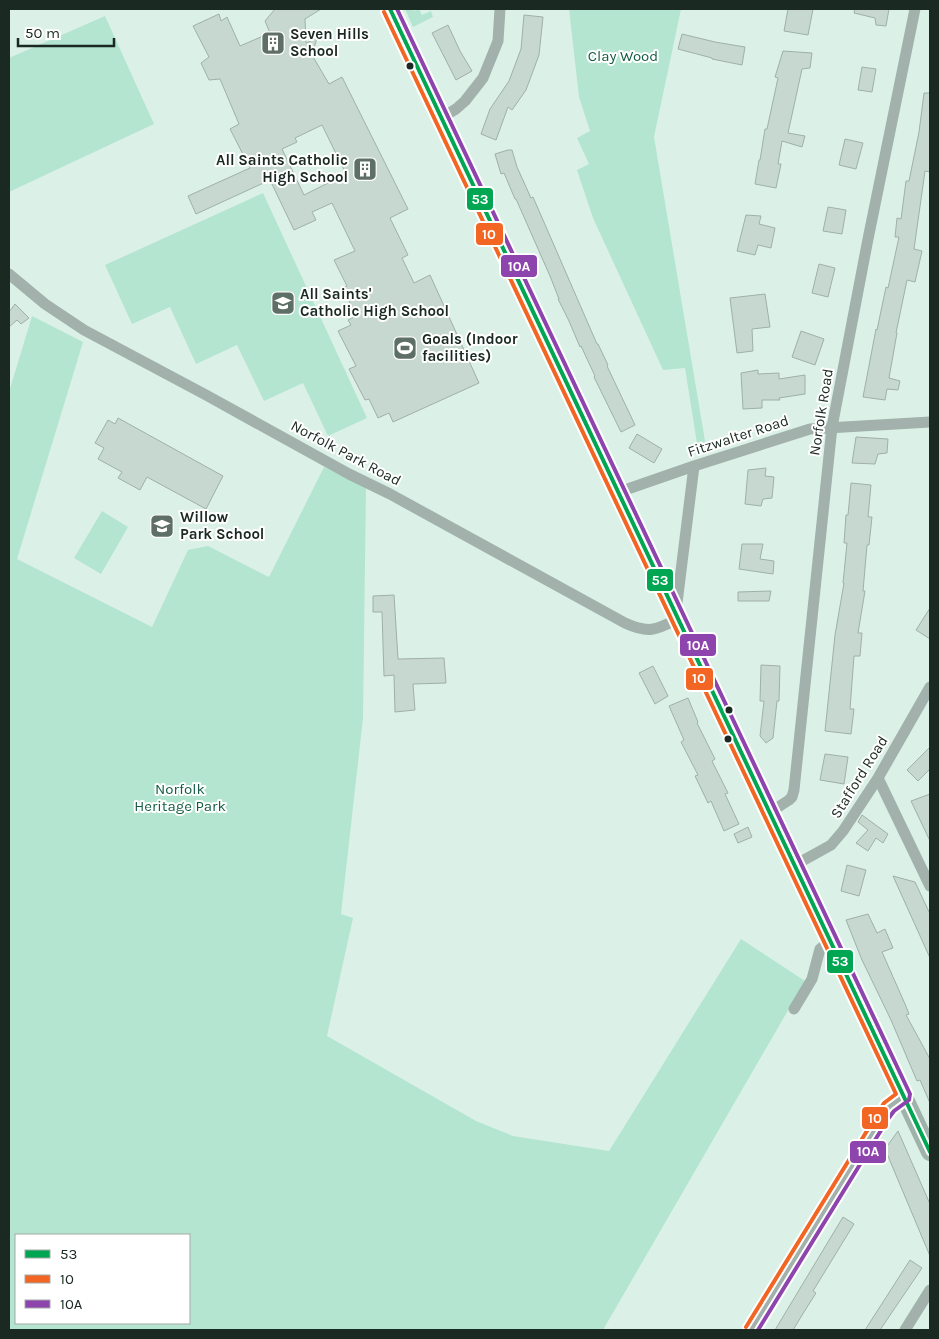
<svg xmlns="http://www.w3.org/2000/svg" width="939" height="1339" font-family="Karla,sans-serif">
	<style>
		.green { fill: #b4e5d0; fill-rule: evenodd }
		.building { fill: #c7d8d0; stroke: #a0b0a9; fill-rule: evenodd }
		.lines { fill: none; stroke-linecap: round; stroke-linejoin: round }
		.minor { stroke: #a2b1ab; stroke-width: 11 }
		.primary { stroke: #9fb3ab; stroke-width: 18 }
		.bus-1-casing { stroke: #fff; stroke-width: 8 }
		.bus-2-casing { stroke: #fff; stroke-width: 8 }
		.bus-3-casing { stroke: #fff; stroke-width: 8 }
		.bus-1 { stroke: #00a651; stroke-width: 4 }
		.bus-2 { stroke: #f26522; stroke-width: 4 }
		.bus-3 { stroke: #8e44ad; stroke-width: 4 }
		.bus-dot { fill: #1a2922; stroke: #fff; stroke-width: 2 }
		.labels { text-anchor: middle; stroke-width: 4; stroke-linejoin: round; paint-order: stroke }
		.poi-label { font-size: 15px; font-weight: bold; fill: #1a2922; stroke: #fff; text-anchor: start }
		.park-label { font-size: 15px; fill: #135c44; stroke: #fff }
		.street-label { font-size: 15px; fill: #1a2922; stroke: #fff }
		.line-badge { stroke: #fff; stroke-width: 2 }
		.badge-label { font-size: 14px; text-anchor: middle; font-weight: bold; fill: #fff }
	</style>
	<rect width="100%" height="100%" fill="#dbf1e7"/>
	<!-- green -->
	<path class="green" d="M405,9H413L414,11L419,9L422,15L431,11L433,17L413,27Z
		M569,9H681L654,137L706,447L698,450L685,368L663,370L593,218L577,170L589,164L577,138L590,131L579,97Z
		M105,16L154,124L9,192V58Z
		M263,193L367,418L328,436L303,383L264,401L237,345L196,364L170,307L132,324L105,265Z
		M32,316L83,342L17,559L152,627L188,550L208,546L269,577L324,467L366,487L363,718L341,914L353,918L327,1036L476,1121L513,1136L609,1151L741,939L805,981L603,1330H9V392ZM16,1235H189V1323H16Z
		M102,511L128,527L101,574L74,558Z"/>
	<!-- building -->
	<path class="building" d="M275,9H321L305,19L306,43L317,38L312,55L329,84L342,77L408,209L390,218L408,255L402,258L414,283L430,275L479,383L393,422L389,413L378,418L369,399L365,400L349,369L356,366L338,331L351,325L348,320L356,316L343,288L347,286L334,260L355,251L332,203L312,212L316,220L294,230L270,180L196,214L188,196L250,168L230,129L239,124L220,79L209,80L201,63L209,57L193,26L219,14L221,21L227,17L240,46L270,33L265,21ZM322,125L346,174L304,195L282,149L297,142L295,138Z
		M788,9H813L808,35L784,31Z
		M855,9H889L886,26L876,25L875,18L854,13Z
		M524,15L543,17L539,55L526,90L512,110L508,107L496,140L481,134L490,109L509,81L521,49Z
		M448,25L460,51L472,71L456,80L432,33Z
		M682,34L715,42L745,47L742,65L712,59V58L678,49Z
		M783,51L812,53L810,68L802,69L788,133L805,136L802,147L782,141L778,164H781L776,188L755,184L759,160H760L764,135L765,129H767L778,78L775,77Z
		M862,67L876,69L872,92L858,90Z
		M924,93H930V172L925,171L914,249L922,251L915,282L907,280L896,333H897L889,378L900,381L898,390L887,389L885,400L863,397L876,329L877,330L886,287L888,288L899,237H895L897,218L901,219L906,181H909L919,132Z
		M845,139L863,143L856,169L839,165Z
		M508,150H512L517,167L531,198L533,197L597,344H598L608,365L607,366L635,425L621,432L594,377L595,376L581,346L580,347L569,321L558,299H559L550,276L516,199H515L504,173L501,174L495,154Z
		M828,207L846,210L842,234L823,231Z
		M746,215L761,216L759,224L775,228L771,248L758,245L755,255L737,251Z
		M819,264L835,268L828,297L812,293Z
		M765,294L770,327L752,329L753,351L737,353L730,298Z
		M15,304L29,318L21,324L17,320L9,327V312Z
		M801,331L824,339L815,365L792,357Z
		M758,370V374L779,373V379L805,375V394L779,398L780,400H762V408L743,409L741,373Z
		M118,418L223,476L206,509L147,477L140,490L118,478L122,472L98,459L104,448L95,443L108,420L115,424Z
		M637,434L662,449L654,463L629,448Z
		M856,437L888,439L887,453L878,454L875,464L852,463Z
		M766,468L765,476L774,477L772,498L763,499L761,506L745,504L748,470Z
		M851,483L871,485L868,517H872L869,545H867L863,591H865L858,633H862L860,656H854L850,709H854L851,734L825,731L835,635L844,583H843L847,543H844L846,515H848Z
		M742,544H763L760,559L774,561L773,574L739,569Z
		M771,591L769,601H738V592Z
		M394,595L398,659L444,658L446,683L413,684L415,710L395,712L394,675L384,676L382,612H373V596Z
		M930,608V639L916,630Z
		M761,665L780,666L779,701H777L773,738L766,743L760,736L764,701H760Z
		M653,666L668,696L655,704L639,673Z
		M688,698L698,722L697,723L715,759L712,761L728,793L725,794L739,824L724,831L711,801L708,803L695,776L698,775L681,742L684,740L669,706Z
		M930,747V769L918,781L907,770Z
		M825,754L848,757L844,784L820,780Z
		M930,794V841L911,801Z
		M862,815L888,834L883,843L876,838L868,851L856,843L868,830L858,822Z
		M748,827L752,837L738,843L734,834Z
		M847,865L866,870L859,896L841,891Z
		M893,876L915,882L930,914V958Z
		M868,914L877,933L885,929L893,948L882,952L905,1004L909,1014L906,1015L930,1059V1103L920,1080L917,1081L891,1020L862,960L846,920Z
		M898,1131L930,1204V1256L885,1149Z
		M843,1217L854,1224L813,1291L816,1293L804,1312L793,1330H775Z
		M910,1260L922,1268L880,1330H865Z"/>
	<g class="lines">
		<!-- minor -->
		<path class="minor" d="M441,118L456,109L465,101L483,78L498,41L500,9
			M9,274L45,304L84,330L206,395L349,474L390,494L625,623C649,634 656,630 678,619
			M619,492L694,466L810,429L930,422
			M676,611L694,466
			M878,778L930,886
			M769,813L789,800L792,797L794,790L832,427L868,239L915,9
			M795,865L831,845L843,831L878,778L930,687
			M794,1009L812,979L820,949L830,941
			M751,1330L883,1116L889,1107L904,1096
			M905,1330L930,1290"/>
		<!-- primary -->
		<path class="primary" d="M390,9L930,1152"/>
		<!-- bus-1 casing -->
		<g class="bus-1-casing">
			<path id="bus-1" d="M390,9L930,1152"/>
		</g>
		<!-- bus-2 casing -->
		<g class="bus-2-casing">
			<path id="bus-2" d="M384,12L896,1094L884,1103L878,1113L746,1327"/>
		</g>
		<!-- bus-3 casing -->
		<g class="bus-3-casing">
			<path id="bus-3" d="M397,9L910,1094L909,1100L894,1111L888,1119L758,1330"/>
		</g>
		<!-- bus-1 -->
		<use href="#bus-1" class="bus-1"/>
		<!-- bus-2 -->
		<use href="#bus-2" class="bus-2"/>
		<!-- bus-3 -->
		<use href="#bus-3" class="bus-3"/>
	</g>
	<!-- icons -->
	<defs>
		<g id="building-square" transform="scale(1.25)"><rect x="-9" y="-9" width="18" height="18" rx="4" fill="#5e6f67" stroke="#fff"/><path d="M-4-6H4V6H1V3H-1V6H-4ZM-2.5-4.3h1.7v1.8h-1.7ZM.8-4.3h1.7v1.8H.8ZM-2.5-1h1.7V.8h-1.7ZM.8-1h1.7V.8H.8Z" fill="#fff"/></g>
		<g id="school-square" transform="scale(1.25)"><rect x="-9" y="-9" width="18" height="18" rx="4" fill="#5e6f67" stroke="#fff"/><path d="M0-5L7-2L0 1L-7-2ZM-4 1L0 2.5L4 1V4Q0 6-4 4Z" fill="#fff"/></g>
		<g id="stadium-square" transform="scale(1.25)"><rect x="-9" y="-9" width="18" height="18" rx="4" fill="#5e6f67" stroke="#fff"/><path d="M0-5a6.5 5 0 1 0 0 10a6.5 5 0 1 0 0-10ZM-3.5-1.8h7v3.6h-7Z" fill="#fff"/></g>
	</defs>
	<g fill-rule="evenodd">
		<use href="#building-square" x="273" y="43"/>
		<use href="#building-square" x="365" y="169"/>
		<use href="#school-square" x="283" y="303"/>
		<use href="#stadium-square" x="405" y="348"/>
		<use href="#school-square" x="162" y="526"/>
	</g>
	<!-- markers -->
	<g class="bus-dot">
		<circle cx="410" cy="66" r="4.5"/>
		<circle cx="729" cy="710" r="4.5"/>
		<circle cx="728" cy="739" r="4.5"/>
	</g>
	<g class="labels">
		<!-- poi labels -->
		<g class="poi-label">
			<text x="290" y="39">Seven Hills<tspan x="290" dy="17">School</tspan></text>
			<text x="348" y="165" text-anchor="end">All Saints Catholic<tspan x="348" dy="17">High School</tspan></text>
			<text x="300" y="299">All Saints'<tspan x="300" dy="17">Catholic High School</tspan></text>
			<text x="422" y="344">Goals (Indoor<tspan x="422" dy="17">facilities)</tspan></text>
			<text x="180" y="522">Willow<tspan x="180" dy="17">Park School</tspan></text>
		</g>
		<!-- park labels -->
		<g class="park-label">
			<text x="623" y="61">Clay Wood</text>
			<text x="180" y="794">Norfolk<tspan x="180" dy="17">Heritage Park</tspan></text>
		</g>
		<!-- street labels -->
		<g class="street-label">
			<text transform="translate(821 412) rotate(-81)" y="5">Norfolk Road</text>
			<text transform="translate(738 436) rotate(-18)" y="5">Fitzwalter Road</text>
			<text transform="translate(346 453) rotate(28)" y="5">Norfolk Park Road</text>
			<text transform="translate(859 777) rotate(-58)" y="5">Stafford Road</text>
		</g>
	</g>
	<g class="line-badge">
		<rect x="466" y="187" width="28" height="24" rx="5" fill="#00a651"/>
		<rect x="475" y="222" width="29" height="24" rx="5" fill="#f26522"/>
		<rect x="500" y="254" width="38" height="24" rx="5" fill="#8e44ad"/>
		<rect x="646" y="568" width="28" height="24" rx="5" fill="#00a651"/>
		<rect x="679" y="633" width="38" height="24" rx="5" fill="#8e44ad"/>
		<rect x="685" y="667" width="29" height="24" rx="5" fill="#f26522"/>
		<rect x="826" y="949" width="28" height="25" rx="5" fill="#00a651"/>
		<rect x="861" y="1106" width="28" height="24" rx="5" fill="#f26522"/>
		<rect x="849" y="1140" width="38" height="24" rx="5" fill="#8e44ad"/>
	</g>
	<g class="badge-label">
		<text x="480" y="204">53</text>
		<text x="489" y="239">10</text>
		<text x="519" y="271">10A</text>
		<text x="660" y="585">53</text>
		<text x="698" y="650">10A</text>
		<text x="699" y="683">10</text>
		<text x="840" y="966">53</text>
		<text x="875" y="1123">10</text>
		<text x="868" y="1156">10A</text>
	</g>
	<!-- border -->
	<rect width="939" height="1339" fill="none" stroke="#1a2922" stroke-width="20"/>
	<!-- legend -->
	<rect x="15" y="1234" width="175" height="90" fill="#ffffff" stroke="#a3a9a7"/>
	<rect x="25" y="1250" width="25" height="8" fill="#00a651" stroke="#a3a9a7"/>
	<text x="60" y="1259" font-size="15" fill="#1a2922">53</text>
	<rect x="25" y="1275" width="25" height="8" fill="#f26522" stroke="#a3a9a7"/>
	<text x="60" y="1284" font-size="15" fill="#1a2922">10</text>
	<rect x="25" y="1300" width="25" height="8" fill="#8e44ad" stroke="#a3a9a7"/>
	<text x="60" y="1309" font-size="15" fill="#1a2922">10A</text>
	<!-- scale -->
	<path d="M18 38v8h96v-8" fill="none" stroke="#1a2922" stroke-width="2.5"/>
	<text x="25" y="38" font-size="15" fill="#1a2922" stroke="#ffffff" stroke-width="4" paint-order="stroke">50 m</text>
</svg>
